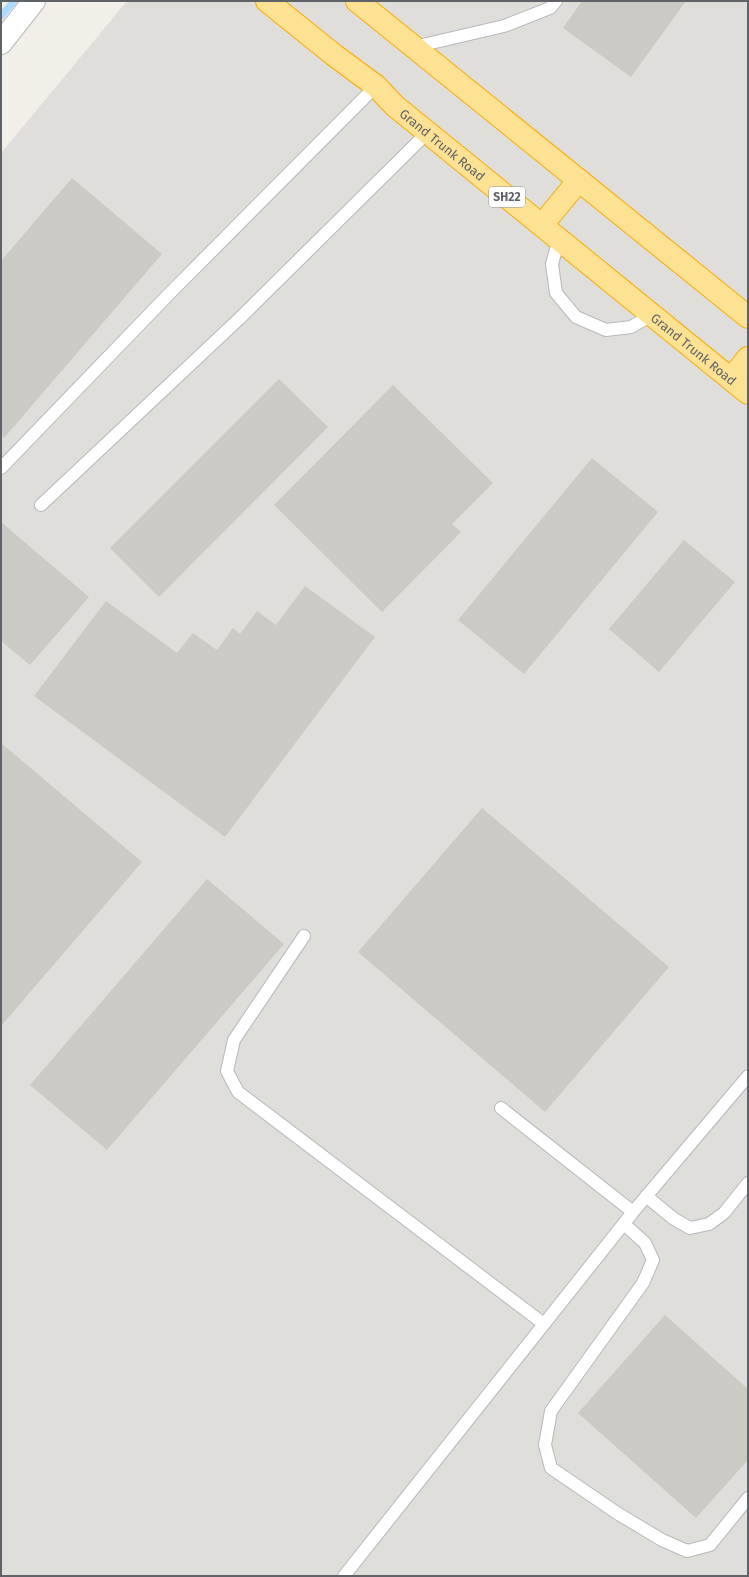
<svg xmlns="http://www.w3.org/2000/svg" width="749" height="1577" font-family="'Fira Sans',sans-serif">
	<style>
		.industrial { fill: #e0deda }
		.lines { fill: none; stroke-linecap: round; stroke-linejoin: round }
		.stream { stroke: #aadaff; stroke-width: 7 }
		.building { fill: #cccac5 }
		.lane-casing { stroke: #b5b8bc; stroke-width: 14 }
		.secondary-casing { stroke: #b6babf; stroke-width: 24 }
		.highway-casing { stroke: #f9ab00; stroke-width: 24 }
		.lane { stroke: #fff; stroke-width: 12 }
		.secondary { stroke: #fff; stroke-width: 22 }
		.highway { stroke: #fde293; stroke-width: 22 }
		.labels { text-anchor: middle; stroke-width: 4; stroke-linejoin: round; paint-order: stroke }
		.shield { fill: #fff; stroke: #8f9295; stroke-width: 1 }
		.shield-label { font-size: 12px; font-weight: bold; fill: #5f6368 }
		.street-label { font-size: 13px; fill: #5f6368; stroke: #fff }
	</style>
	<rect width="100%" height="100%" fill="#f1efe8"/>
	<!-- industrial -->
	<path class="industrial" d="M127,1H748V1576H1V153Z"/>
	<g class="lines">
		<!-- stream -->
		<path class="stream" d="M1,16L14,1"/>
	</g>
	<!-- building -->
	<path class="building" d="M582,1H686L631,77L563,28Z
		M72,178L162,254L4,438L1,435V261Z
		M279,379L328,427L159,597L110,548Z
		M393,385L493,483L452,524L461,532L382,612L274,505Z
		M592,458L658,512L524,674L458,620Z
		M1,522L89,597L30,665L1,641Z
		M684,540L735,582L659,672L609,629Z
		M305,586L375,637L225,837L34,696L106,601L177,653L193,633L217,650L233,628L240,634L257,611L276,625Z
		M1,743L142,862L1,1026Z
		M482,808L669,967L545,1112L358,952Z
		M207,879L284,944L107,1150L30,1085Z
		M665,1315L748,1389V1460L696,1518L578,1413Z"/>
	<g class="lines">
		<!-- lane casing -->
		<g class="lane-casing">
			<path id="lane" d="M414,47L504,26L550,8L556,1
				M559,239L552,264L556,293L576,317L606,330L631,327L652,315
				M1,468L168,295L376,86
				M41,505L240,318L428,132
				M304,936L234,1040L227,1071L238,1092L544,1324
				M501,1108L633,1212
				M646,1196L674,1219L690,1228L709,1224L724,1213L748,1183
				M624,1224L645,1243L653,1260L643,1283L551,1411L545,1445L551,1468L617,1513L662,1540L687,1551L710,1545L748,1498
				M344,1576L633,1212L748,1076"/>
		</g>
		<!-- secondary casing -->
		<g class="secondary-casing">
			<path id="secondary" d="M1,43L34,1"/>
		</g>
		<!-- highway casing -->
		<g class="highway-casing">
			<g id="highway">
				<path id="s1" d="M267,1L334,55L376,86L395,106L748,393"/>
				<path d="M357,1L748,317"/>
				<path d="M542,225L579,180"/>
				<path d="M731,379L748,358"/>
			</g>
		</g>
		<!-- lane -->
		<use href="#lane" class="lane"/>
		<!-- secondary -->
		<use href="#secondary" class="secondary"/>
		<!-- highway -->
		<use href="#highway" class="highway"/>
	</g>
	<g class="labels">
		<!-- shield labels -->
		<rect class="shield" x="489" y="187" width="36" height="20" rx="3"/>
		<g class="shield-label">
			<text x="507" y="201">SH22</text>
		</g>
		<!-- street labels -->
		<g class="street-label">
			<text dy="5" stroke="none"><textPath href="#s1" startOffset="227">Grand Trunk Road</textPath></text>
			<text dy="5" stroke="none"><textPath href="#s1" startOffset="551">Grand Trunk Road</textPath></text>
		</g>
	</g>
	<!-- border -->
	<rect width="749" height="1577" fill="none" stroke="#5f6368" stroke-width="4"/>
</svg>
